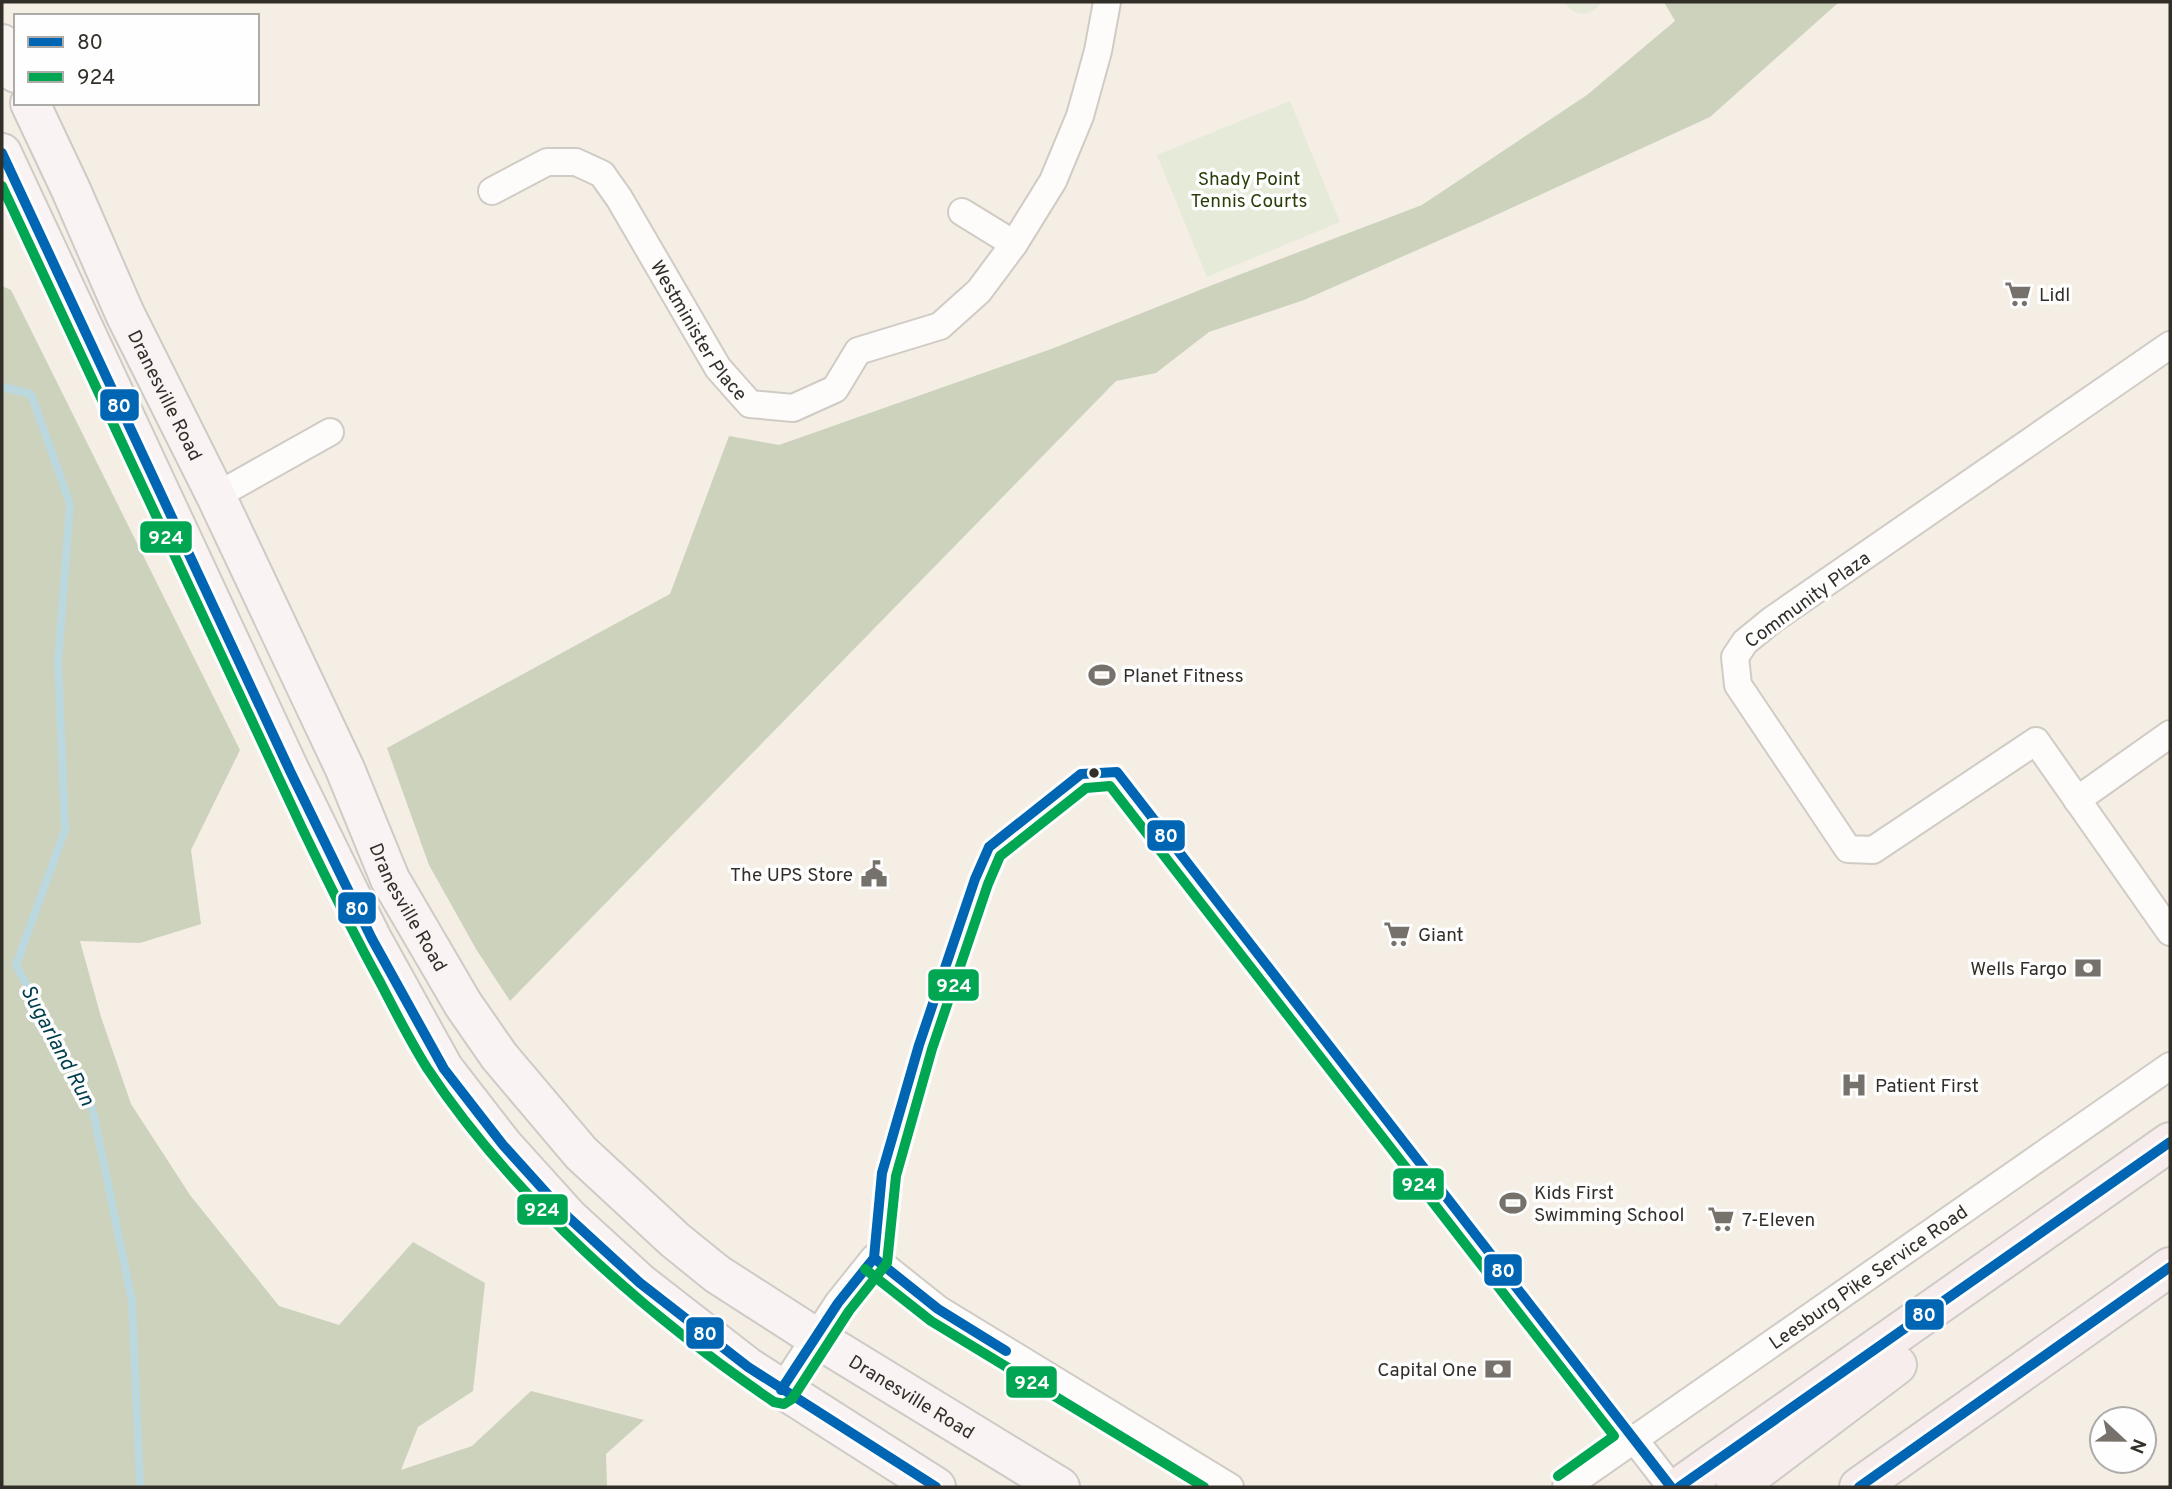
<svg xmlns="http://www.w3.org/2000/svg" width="2172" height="1489" font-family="Overpass,sans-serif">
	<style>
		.green { fill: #e6ead8 }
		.forest { fill: #ccd2bc }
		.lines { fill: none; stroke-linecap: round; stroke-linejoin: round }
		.stream { stroke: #bcd8df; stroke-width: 8 }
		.street-casing { stroke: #d0cbc4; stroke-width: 30 }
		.primary-casing { stroke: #cecbc6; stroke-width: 42 }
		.highway-casing { stroke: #cecbc6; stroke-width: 42 }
		.street { stroke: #fdfcfb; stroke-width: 26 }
		.primary { stroke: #f9f3f3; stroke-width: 38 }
		.highway { stroke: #f7eded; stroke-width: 38 }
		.bus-1-casing { stroke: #fefefe; stroke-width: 16 }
		.bus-2-casing { stroke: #fefefe; stroke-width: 16 }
		.bus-1 { stroke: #0066b3; stroke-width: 10 }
		.bus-2 { stroke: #00a651; stroke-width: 10 }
		.bus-dot { fill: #322e28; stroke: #fefefe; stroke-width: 2.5 }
		.labels { text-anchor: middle; stroke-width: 7; stroke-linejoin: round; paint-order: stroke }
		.park-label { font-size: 19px; fill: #2a3e0a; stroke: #fefefe }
		.poi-label { font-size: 19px; fill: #322e28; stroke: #fefefe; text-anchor: start }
		.street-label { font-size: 19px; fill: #322e28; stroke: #fefefe }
		.water-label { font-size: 21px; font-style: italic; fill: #003e4e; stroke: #fefefe }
		.line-badge { stroke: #fefefe; stroke-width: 2.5 }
		.badge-label { font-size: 19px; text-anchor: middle; font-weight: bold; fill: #fff }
	</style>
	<rect width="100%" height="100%" fill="#f4eee5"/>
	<!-- green -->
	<path class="green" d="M1564,2H1601C1592,18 1574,17 1564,2Z
		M1290,101L1340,222L1207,277L1157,155Z"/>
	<!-- forest -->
	<path class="forest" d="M1664,2H1839L1710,117L1483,221L1304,300L1209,332L1156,373L1116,381L510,1001L476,949L429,865L387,748L670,594L729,436L779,445L1054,348L1215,284L1422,205L1587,95L1675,21Z
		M2,286L11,290L240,750L191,850L201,924L140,943L80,941L101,1017L131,1104L190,1195L279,1306L339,1325L413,1242L485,1283L473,1391L418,1427L401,1470L472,1446L531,1391L644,1420L606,1454L607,1487H2Z"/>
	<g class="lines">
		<!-- stream -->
		<path class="stream" d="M2,387L31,394L70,504L58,662L65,830L16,965L93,1111L132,1301L140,1487"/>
		<!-- street casing -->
		<g class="street-casing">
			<g id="street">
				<path id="s1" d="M492,191L547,162H576L602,174L619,198L718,368L750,404L793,408L835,389L858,351L940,326L979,291L1014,244L1053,181L1080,116L1098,51L1107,2"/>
				<path d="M962,212L1014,244"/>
				<path d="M2170,345L1772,620L1745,642L1735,657L1738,685L1848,849L1873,850L2036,741L2170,932"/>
				<path d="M216,496L330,432"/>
				<path d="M2077,800L2170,734"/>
				<path d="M781,1390L838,1303L874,1258L938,1309L1230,1487"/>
				<path d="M1634,1439L1671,1487"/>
				<path id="s2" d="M1566,1487L2170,1066"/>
			</g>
		</g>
		<!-- primary casing -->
		<g class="primary-casing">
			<g id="primary">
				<path d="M2,44L16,73"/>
				<path id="s3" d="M30,103L71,190L125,314L216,496L345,769L390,879L463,1004L499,1056L581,1153L675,1240L717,1274L815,1337L1060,1487"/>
				<path d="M2,153L290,771L372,939L444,1069L503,1145L569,1218L640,1283L748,1367L936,1487"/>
			</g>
		</g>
		<!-- highway casing -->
		<g class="highway-casing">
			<path id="highway" d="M1679,1487L2170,1142
				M1736,1487L1897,1365
				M1859,1487L2170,1267"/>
		</g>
		<!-- street -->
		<use href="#street" class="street"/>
		<!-- primary -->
		<use href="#primary" class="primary"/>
		<!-- highway -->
		<use href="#highway" class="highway"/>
		<!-- bus-1 casing -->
		<g class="bus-1-casing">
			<path id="bus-1" d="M2,153L290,771L372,939L444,1069L503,1145L569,1218L640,1283L748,1367L936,1487
				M874,1258L938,1309L1006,1351
				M781,1390L838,1303L874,1258L882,1173L919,1045L975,879L989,847L1081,774L1117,772L1671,1487
				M1679,1487L2170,1142
				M1859,1487L2170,1267"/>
		</g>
		<!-- bus-2 casing -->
		<g class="bus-2-casing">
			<path id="bus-2" d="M2,186L302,828C327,880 353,933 381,984C396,1013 410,1041 427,1068C513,1198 646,1315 774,1402L784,1404L792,1399L849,1311L887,1263L896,1176L932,1049L988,884L1000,856L1086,788L1110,786L1614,1436L1558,1476
				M865,1269L931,1321L1204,1487"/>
		</g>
		<!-- bus-1 -->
		<use href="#bus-1" class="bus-1"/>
		<!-- bus-2 -->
		<use href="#bus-2" class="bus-2"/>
	</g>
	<!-- icons -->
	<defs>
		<g id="supermarket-bare" transform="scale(2.1)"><path d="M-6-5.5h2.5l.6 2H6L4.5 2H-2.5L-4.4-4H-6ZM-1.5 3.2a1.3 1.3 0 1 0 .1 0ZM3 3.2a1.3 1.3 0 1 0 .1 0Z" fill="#76716a" stroke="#fefefe" stroke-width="2.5" paint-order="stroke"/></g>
		<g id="stadium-bare" transform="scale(2.1)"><path d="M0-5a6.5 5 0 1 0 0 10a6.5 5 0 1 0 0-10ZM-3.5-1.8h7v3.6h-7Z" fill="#76716a" stroke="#fefefe" stroke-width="2.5" paint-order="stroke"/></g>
		<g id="civic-bare" transform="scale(2.1)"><path d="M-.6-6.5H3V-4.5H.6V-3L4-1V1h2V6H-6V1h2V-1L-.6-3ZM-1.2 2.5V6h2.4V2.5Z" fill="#76716a" stroke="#fefefe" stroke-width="2.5" paint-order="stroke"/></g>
		<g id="bank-bare" transform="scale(2.1)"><path d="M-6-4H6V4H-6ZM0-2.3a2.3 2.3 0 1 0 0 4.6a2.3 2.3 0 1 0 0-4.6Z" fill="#76716a" stroke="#fefefe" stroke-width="2.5" paint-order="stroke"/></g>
		<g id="hospital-bare" transform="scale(2.1)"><path d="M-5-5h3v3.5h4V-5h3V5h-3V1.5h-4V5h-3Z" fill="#76716a" stroke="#fefefe" stroke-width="2.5" paint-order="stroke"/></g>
	</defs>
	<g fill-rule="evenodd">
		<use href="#supermarket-bare" x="2018" y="294"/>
		<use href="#stadium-bare" x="1102" y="675"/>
		<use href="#civic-bare" x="874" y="874"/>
		<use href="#supermarket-bare" x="1397" y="934"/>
		<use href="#bank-bare" x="2088" y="968"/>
		<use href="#hospital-bare" x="1854" y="1085"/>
		<use href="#stadium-bare" x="1513" y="1203"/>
		<use href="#supermarket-bare" x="1721" y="1219"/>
		<use href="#bank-bare" x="1498" y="1369"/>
	</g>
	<!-- markers -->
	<circle class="bus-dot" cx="1094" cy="773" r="6"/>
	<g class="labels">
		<!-- park labels -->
		<g class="park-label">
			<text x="1249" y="185">Shady Point<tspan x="1249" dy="22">Tennis Courts</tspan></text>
		</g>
		<!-- poi labels -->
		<g class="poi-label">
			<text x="2039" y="301">Lidl</text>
			<text x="1123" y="682">Planet Fitness</text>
			<text x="853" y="881" text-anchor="end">The UPS Store</text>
			<text x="1418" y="941">Giant</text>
			<text x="2067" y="975" text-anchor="end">Wells Fargo</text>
			<text x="1875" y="1092">Patient First</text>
			<text x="1534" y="1199">Kids First<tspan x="1534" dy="22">Swimming School</tspan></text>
			<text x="1742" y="1226">7-Eleven</text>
			<text x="1477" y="1376" text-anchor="end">Capital One</text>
		</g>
		<!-- street labels -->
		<g class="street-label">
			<text dy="7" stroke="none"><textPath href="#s1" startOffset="304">Westminister Place</textPath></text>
			<text dy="7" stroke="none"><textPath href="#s3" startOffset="322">Dranesville Road</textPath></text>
			<text transform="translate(1807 599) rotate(-36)" y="7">Community Plaza</text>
			<text dy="7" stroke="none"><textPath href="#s3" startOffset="889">Dranesville Road</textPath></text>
			<text dy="7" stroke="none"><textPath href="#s2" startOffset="368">Leesburg Pike Service Road</textPath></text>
			<text dy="7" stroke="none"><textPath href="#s3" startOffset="1603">Dranesville Road</textPath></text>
		</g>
		<!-- water labels -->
		<g class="water-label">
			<text transform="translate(58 1045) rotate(62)" y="7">Sugarland Run</text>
		</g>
	</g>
	<g class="line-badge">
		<rect x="99" y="388" width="41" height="34" rx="7" fill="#0066b3"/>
		<rect x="139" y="520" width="54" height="34" rx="7" fill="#00a651"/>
		<rect x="1146" y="819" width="40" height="33" rx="7" fill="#0066b3"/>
		<rect x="337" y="891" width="40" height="34" rx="7" fill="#0066b3"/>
		<rect x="927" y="968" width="53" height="34" rx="7" fill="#00a651"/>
		<rect x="1392" y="1167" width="53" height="34" rx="7" fill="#00a651"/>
		<rect x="516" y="1193" width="53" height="33" rx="7" fill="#00a651"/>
		<rect x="1483" y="1253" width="40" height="34" rx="7" fill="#0066b3"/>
		<rect x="1904" y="1298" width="41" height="33" rx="7" fill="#0066b3"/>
		<rect x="685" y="1316" width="40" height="34" rx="7" fill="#0066b3"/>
		<rect x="1005" y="1365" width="53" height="34" rx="7" fill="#00a651"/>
	</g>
	<g class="badge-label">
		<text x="119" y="412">80</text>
		<text x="166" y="544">924</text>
		<text x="1166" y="842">80</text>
		<text x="357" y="915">80</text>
		<text x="954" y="992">924</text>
		<text x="1419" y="1191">924</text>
		<text x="542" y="1216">924</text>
		<text x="1503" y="1277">80</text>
		<text x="1924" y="1321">80</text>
		<text x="705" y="1340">80</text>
		<text x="1032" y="1389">924</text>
	</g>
	<!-- border -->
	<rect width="2172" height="1489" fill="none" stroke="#322e28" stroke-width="7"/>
	<!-- legend -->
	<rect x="14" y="14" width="245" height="91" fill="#fefefe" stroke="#acaba8" stroke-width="2"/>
	<rect x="28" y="37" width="35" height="10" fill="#0066b3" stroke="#acaba8" stroke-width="2"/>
	<text x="77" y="49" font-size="21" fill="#322e28">80</text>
	<rect x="28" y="72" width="35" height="10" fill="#00a651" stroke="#acaba8" stroke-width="2"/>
	<text x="77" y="84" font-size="21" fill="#322e28">924</text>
	<!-- north arrow -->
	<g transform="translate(2123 1440) rotate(112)"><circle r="33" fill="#fefefe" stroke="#acaba8" stroke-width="2"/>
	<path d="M0-5L12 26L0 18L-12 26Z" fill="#76716a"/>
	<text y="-10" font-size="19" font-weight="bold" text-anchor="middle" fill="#322e28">N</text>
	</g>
</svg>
